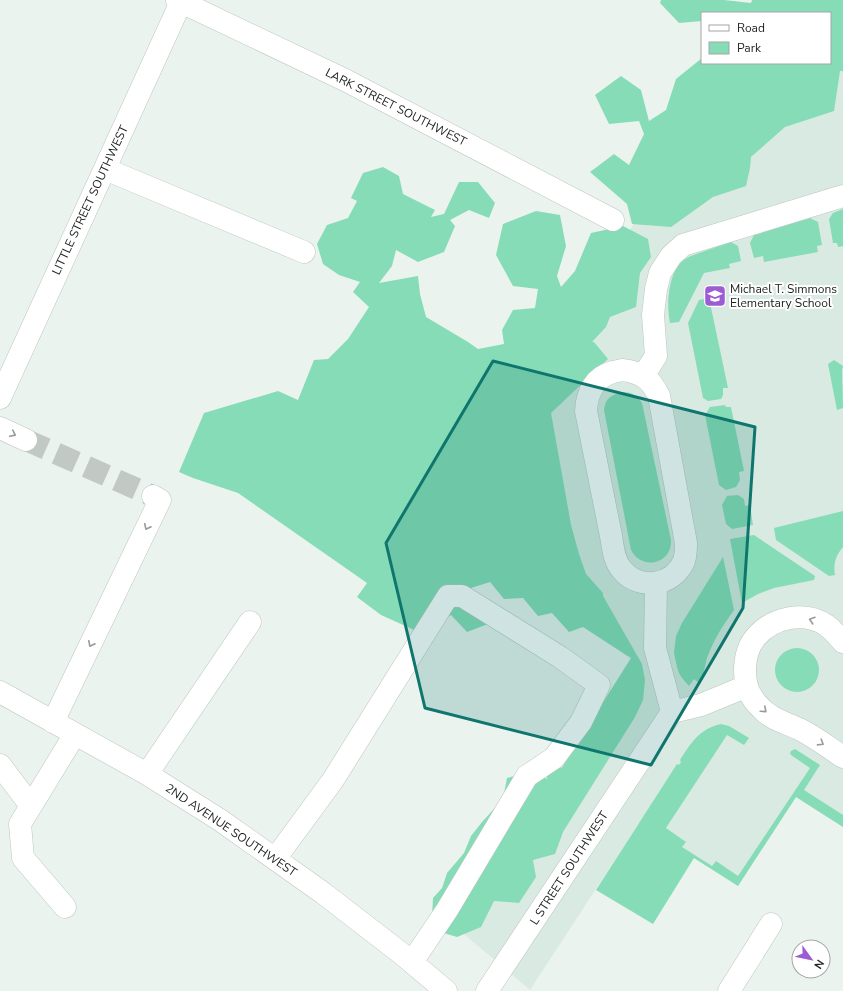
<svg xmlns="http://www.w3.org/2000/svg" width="843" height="991" font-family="'Nunito Sans',sans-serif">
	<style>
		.built { fill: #d9eae2 }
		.green { fill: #86dcb6 }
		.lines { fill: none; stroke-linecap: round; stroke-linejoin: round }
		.minor-tunnel { stroke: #c2c9c5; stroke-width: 22; stroke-dasharray: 22 11; stroke-linecap: butt }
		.minor-casing { stroke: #bdc5c1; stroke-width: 23 }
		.minor { stroke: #fff; stroke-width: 22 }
		.oneway { stroke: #999a9a }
		.marked { fill: #0f766e; fill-opacity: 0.2; stroke: #0f766e; stroke-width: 3; stroke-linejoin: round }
		.labels { text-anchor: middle; stroke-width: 4; stroke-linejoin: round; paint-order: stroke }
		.street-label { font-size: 12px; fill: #1c1f1e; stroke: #fff }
		.poi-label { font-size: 12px; fill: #1c1f1e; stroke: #fff; text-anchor: start }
	</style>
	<rect width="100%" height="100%" fill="#ebf3ef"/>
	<!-- built -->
	<path class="built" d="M843,0V827L796,797L738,886L639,823L530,990L459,930L631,659L437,530L737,63H830V13Z"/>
	<!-- green -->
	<path class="green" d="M661,0H724L751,3L752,0H843V71H840L834,111L785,127L751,157L750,168L746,186L713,197L671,227L632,224L627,204L590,172L614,154L629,165L644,134L639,121L609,124L595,95L621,76L641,90L649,121L666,110L676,79L702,58V63H830V13H702V21L679,23L660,3Z
		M383,167L399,176L403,194L435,210L431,217L444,214L459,182H478L495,203L489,218L469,210L450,220L455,226L444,252L418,262L396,250L392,266L379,283L418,276L420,294L426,317L468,342L478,349L504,344L502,330L513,310L535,308L538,289L513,286L496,255L503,224L536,211L560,215L566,246L557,276L561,287L575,271L591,233L623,226L648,239L651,257L640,273L636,307L610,317L606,327L592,342H594L608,359L551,413L571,525L579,554L586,574L603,593V596L642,664L645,680L643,700L635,717L563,832L555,854L533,860L536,877L519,903L494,901L481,927L457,937L444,933L432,917L433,898L442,888L447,873L464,853L471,836L482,822L503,799L507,778L530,772L548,779L544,774L564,744L561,769L631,658L583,627L569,632L552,613L538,616L523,598L504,599L490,582L471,588L468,606L488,624L467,632L451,615L421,633L381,615L357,597L367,583L238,493L193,478L179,472L204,413L278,391L298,400L314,360L328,359L348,339L369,307L353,292L360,282L339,275L323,264L317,244L327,225L348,218L357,201L351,198L363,173Z
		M843,209V246L838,247L837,243H833L829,219L833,213Z
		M810,218L818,222L822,245L817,246L818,252L764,262L763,256L754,258L750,243L754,235Z
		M731,242L738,246L741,261L729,264L730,268L704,273L679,322L670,323C666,304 668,268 687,258C692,255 697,254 702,252C712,249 721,245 731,242Z
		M709,298L728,388H723V395L721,399L708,401L703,398L688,323L699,300Z
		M834,360L843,366L842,370L843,408L837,410L828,364Z
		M622,392C631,392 637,395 642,403L671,540C672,564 642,571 631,550L604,410C606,398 610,396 622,392Z
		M725,405L726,407H731L744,471L739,472L740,480L736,487L726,490L719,485L705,415L710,407Z
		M738,495L744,499L745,506L750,505L753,525L732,529L726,524L722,505L727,496Z
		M843,511V547C836,555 833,564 835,575L829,576L776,540L774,528Z
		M754,535L815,576L814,580L774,588L758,594L742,603L730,539Z
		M723,557L734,610C723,625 713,641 707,658C705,665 704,673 702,680L699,683L694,679L689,686L682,678L679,673L677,667L674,653L676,636L682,623Z
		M775 670a22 22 0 1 1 44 0a22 22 0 1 1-44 0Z
		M721,724L729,726L749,738L744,745L727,735L666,828L686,842L682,847L712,866L716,861L738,876L810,768L791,755L790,753L791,751L795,749L820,765L804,790L843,815V827L796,797L738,886L694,858L653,924L596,890L677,764L679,765L681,762L680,760C691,743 699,729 721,724Z"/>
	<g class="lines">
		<!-- minor-tunnel -->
		<path class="minor-tunnel" d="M26,440L153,496"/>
		<!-- minor casing -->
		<g class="minor-casing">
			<path id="minor" d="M177,0L345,80L613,220
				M105,169L304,252
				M622,370C641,372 651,379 659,396L686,543C686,549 686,555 684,561C673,586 640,591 622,570C614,561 613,548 611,536L586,411C587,393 594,377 613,372C616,371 619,371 622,370Z
				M643,376L656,356L653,315L656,289L660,273L671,256L683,245L843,196
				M0,398L181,2
				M0,428L26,440
				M656,583L655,648L672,712
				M843,642C838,636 833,630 826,625C804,611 773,617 756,637C748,646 745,659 745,671C745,679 747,690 752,697C754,701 758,705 762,709C772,720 787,723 799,729C814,736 829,748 843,757
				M0,692L147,774L220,820L323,893L402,954L446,991
				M53,722L160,500L153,496
				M0,765L31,806
				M147,774L250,622
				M275,859L333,780L448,596H462L560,657L599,685L581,722L554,758L527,776L447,910L412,962
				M65,907L23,858L20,824L75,734
				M487,991L672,712L701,705L747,686
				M729,991L771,924"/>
		</g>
		<!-- minor -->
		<use href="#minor" class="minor"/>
	</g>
	<!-- one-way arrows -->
	<defs><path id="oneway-chevron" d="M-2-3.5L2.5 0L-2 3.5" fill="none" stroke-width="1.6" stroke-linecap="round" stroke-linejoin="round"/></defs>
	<g class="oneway">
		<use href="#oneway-chevron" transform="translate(13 434) rotate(26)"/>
		<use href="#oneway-chevron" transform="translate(147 527) rotate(116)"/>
		<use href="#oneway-chevron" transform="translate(812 620) rotate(-162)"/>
		<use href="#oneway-chevron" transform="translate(91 644) rotate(116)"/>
		<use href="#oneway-chevron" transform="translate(764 710) rotate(42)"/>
		<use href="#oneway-chevron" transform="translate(821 743) rotate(32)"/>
	</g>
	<!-- marked area -->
	<path class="marked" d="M493,361L755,427L743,608L651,765L425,708L386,543Z"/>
	<!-- icons -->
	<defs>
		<g id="school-square" transform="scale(1.15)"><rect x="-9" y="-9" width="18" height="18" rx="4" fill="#9c5cd3" stroke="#fff"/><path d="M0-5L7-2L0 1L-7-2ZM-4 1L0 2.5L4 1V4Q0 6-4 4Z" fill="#fff"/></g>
	</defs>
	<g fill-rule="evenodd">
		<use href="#school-square" x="715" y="296"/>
	</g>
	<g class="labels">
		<!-- street labels -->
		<g class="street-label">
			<text transform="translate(396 107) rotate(27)" y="4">LARK STREET SOUTHWEST</text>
			<text transform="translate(90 200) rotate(-65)" y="4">LITTLE STREET SOUTHWEST</text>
			<text transform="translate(231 830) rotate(34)" y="4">2ND AVENUE SOUTHWEST</text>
			<text transform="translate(569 868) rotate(-57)" y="4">L STREET SOUTHWEST</text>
		</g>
		<!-- poi labels -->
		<g class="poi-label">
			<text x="730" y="293">Michael T. Simmons<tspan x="730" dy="14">Elementary School</tspan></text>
		</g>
	</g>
	<!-- legend -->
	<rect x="701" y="12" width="130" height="52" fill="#ffffff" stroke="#a4a5a5"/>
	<rect x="709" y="25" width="20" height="6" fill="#ffffff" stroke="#a4a5a5"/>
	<text x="737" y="32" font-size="12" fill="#1c1f1e">Road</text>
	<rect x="709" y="42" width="20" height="12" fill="#86dcb6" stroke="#a4a5a5"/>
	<text x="737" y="52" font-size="12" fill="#1c1f1e">Park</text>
	<!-- north arrow -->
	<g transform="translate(811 959) rotate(123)"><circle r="19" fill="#ffffff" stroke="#a4a5a5"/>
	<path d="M0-3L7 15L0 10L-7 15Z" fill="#9c5cd3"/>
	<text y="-6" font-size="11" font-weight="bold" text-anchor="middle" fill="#1c1f1e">N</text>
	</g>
</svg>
